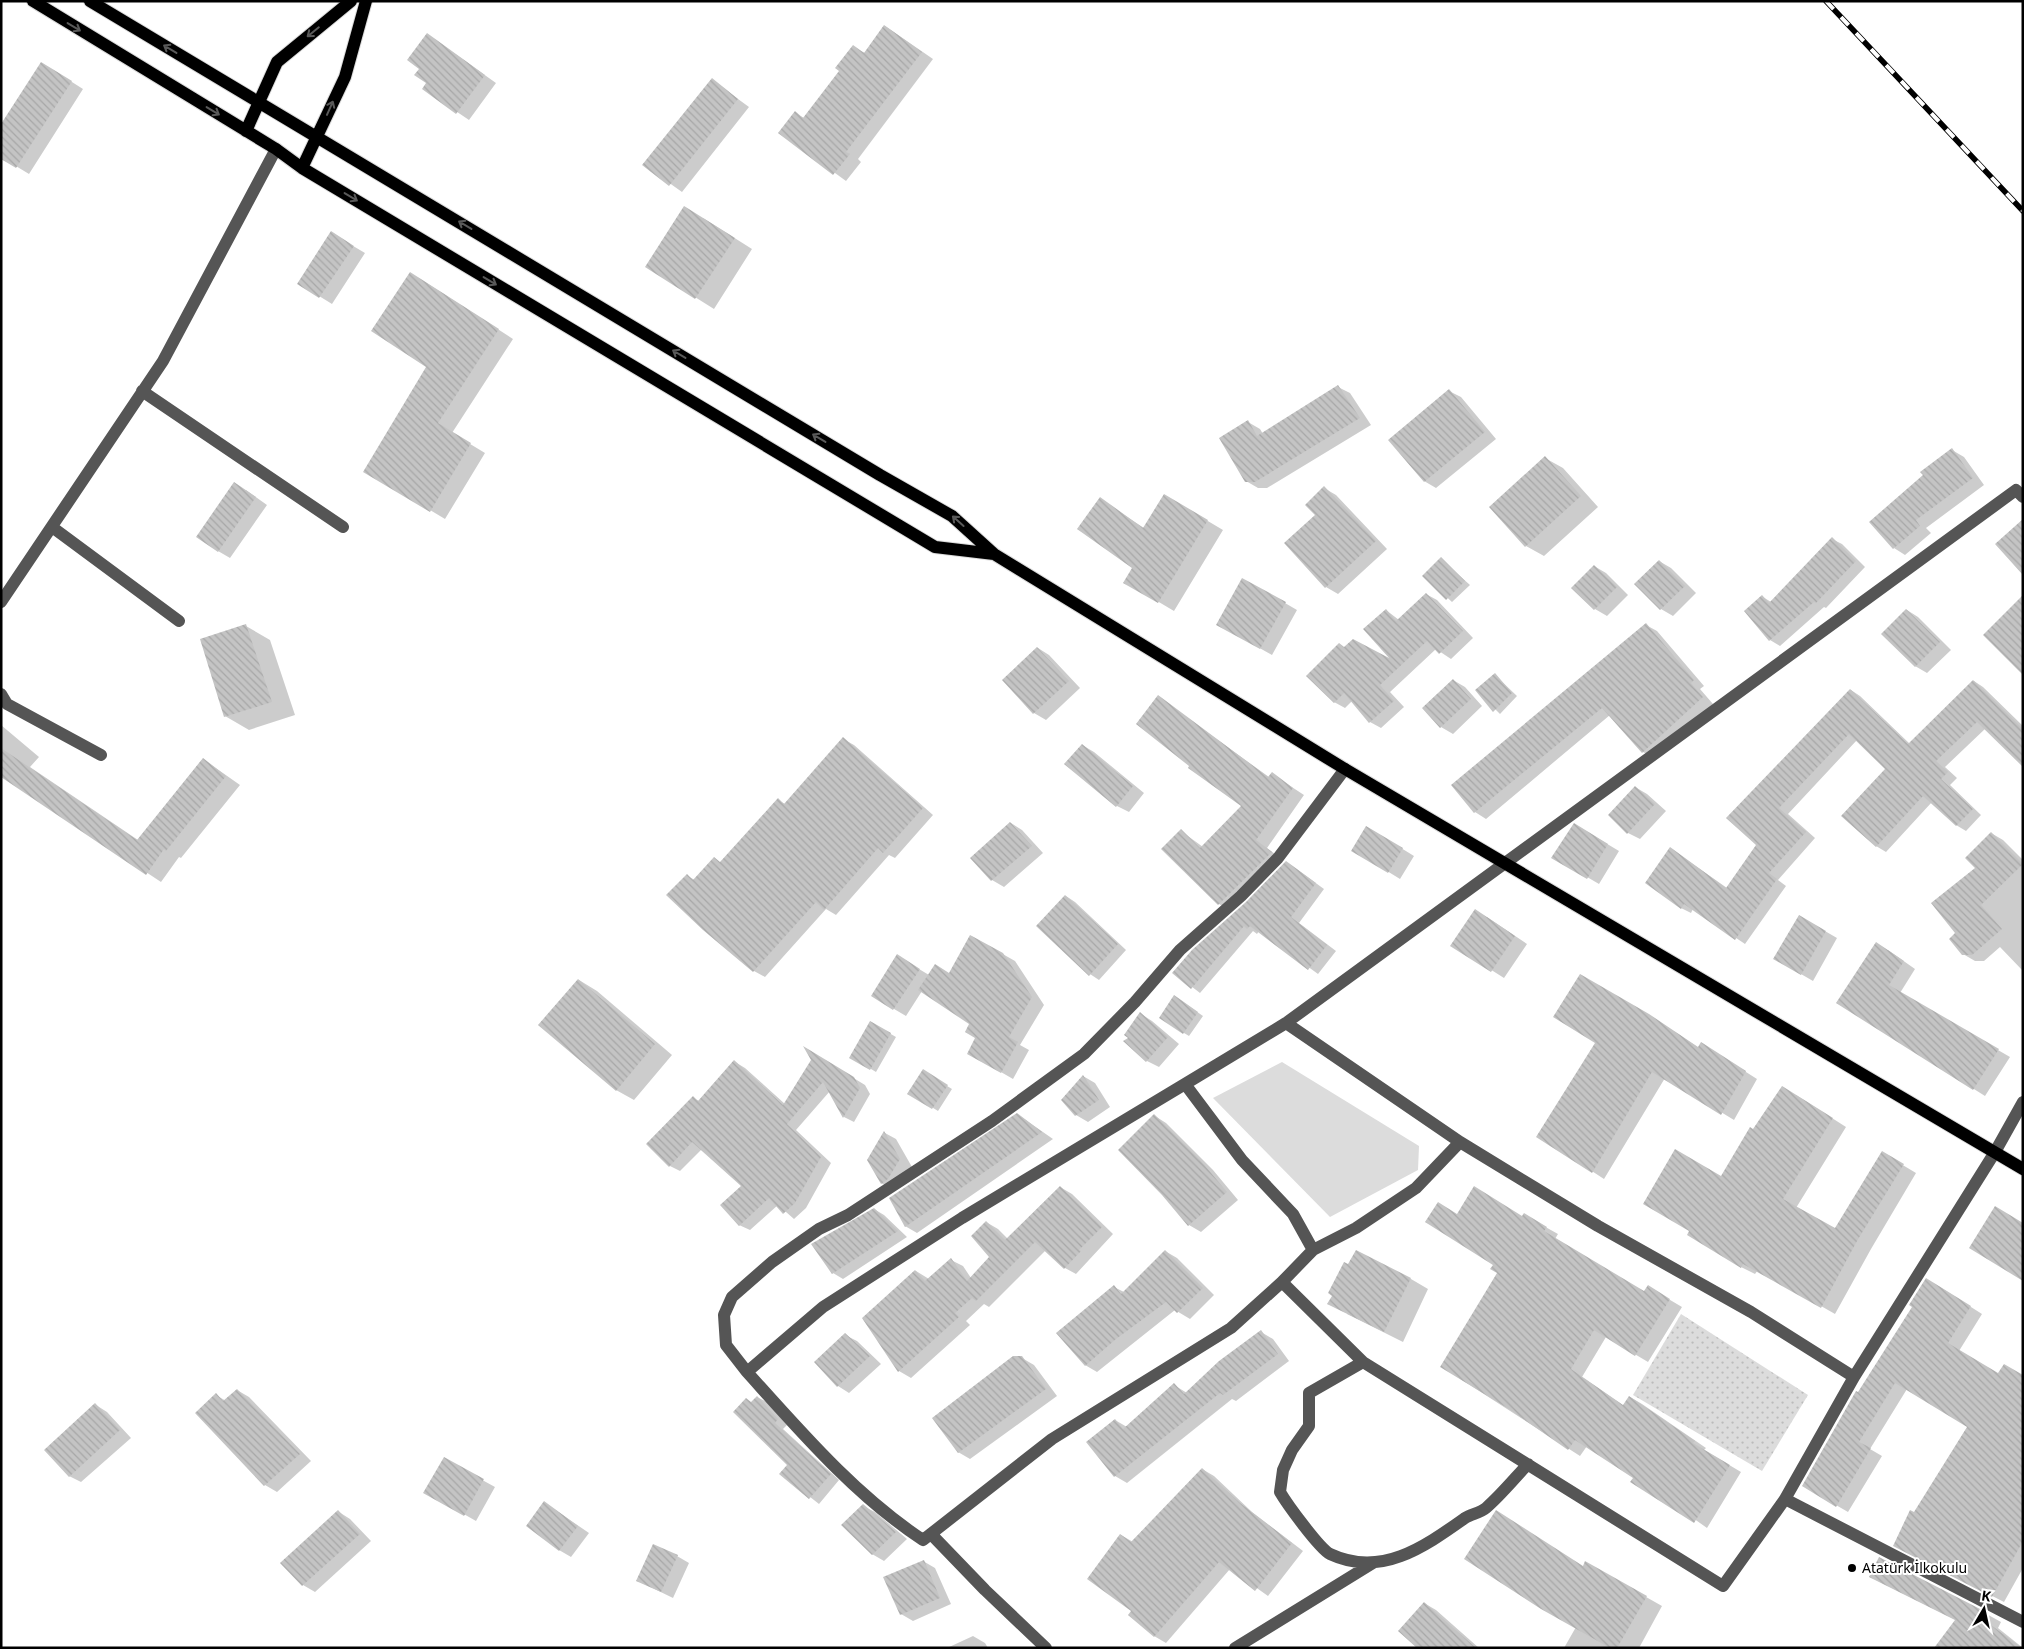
<svg xmlns="http://www.w3.org/2000/svg" width="2024" height="1649" font-family="'Noto Sans',sans-serif">
	<style>
		.grass { fill: url(#grass-dots) }
		.green { fill: #dcdcdc }
		.shadow { fill: #0003 }
		.building { fill: url(#building-back-hatch) }
		.lines { fill: none; stroke-linecap: round; stroke-linejoin: round }
		.major-casing { stroke: #dbdbdb; stroke-width: 14 }
		.minor { stroke: #555; stroke-width: 12 }
		.major { stroke: #000; stroke-width: 12 }
		.rail-casing { stroke: #000; stroke-width: 5.5 }
		.rail { stroke: #fff; stroke-width: 4; stroke-dasharray: 11; stroke-linecap: butt }
		.oneway { stroke: #595959 }
		.poi-dot { fill: #000; stroke: #fff; stroke-width: 2 }
		.labels { text-anchor: middle; stroke-width: 4; stroke-linejoin: round; paint-order: stroke }
		.poi-label { font-size: 14px; fill: #000; stroke: #fff; text-anchor: start }
	</style>
	<defs>
		<pattern id="grass-dots" width="8" height="8" patternUnits="userSpaceOnUse" patternTransform="scale(1.25)"><rect width="8" height="8" fill="#dcdcdc"/><path d="M2 2h.1M6 6h.1" fill="none" stroke="#bbb" stroke-width="1.8" stroke-linecap="round"/></pattern>
		<pattern id="building-back-hatch" width="6" height="6" patternUnits="userSpaceOnUse" patternTransform="scale(1.25)"><rect width="6" height="6" fill="#c4c4c4"/><path d="M-1 5l2 2M0 0l6 6M5-1l2 2" fill="none" stroke="#a7a7a7"/></pattern>
	</defs>
	<rect width="100%" height="100%" fill="#fff"/>
	<!-- grass -->
	<path class="grass" d="M1681,1314L1808,1395L1762,1471L1633,1395Z"/>
	<!-- green -->
	<path class="green" d="M1282,1062L1419,1146L1418,1170L1330,1217L1213,1098Z"/>
	<!-- shadow -->
	<path class="shadow" d="M885,26L933,59L858,159L861,162L846,181L780,133L795,113L804,118L841,71L853,47L865,53Z
		M427,34L496,83L469,120L423,89L428,83L420,69Z
		M53,70L83,89L29,174L1,157Z
		M712,80L749,107L682,192L644,165Z
		M703,218L752,249L714,309L647,267Z
		M343,240L365,253L332,304L298,283Z
		M425,282L513,339L452,433L485,453L445,519L365,471L428,366Z
		M1338,387L1350,393L1371,425L1267,488H1258L1246,481L1248,422L1260,429L1263,434Z
		M1449,391L1461,397L1496,439L1436,488L1424,481Z
		M1952,450L1964,457L1984,485L1926,528L1931,533L1905,555L1894,548Z
		M1545,458L1563,468L1598,507L1544,556L1526,546Z
		M1324,488L1336,495L1387,549L1338,594L1326,587L1286,543L1317,515Z
		M246,490L267,505L230,558L218,551Z
		M1164,495L1223,530L1174,611L1125,582L1134,567L1100,499L1144,528Z
		M1832,539L1842,544L1865,567L1826,608L1824,607L1780,646L1770,640L1763,597L1771,602Z
		M1441,559L1470,585L1452,602L1424,576Z
		M1659,561L1671,568L1696,593L1673,616L1661,609Z
		M1594,566L1606,573L1628,595L1607,616L1595,609Z
		M1426,594L1437,600L1473,638L1451,659L1436,649L1390,692L1404,707L1381,728L1370,722L1352,701L1345,708L1334,702L1345,648L1394,662L1386,610L1399,620Z
		M1285,603L1297,610L1272,655L1229,631Z
		M1907,610L1918,617L1951,650L1927,673L1915,666Z
		M1646,625L1657,631L1704,686L1700,689L1713,704L1654,758L1643,752L1610,715L1486,819L1475,812L1453,785Z
		M246,626L270,640L295,715L249,730L225,716Z
		M1038,648L1049,655L1080,688L1046,720L1034,713Z
		M1495,675L1517,696L1500,714L1476,690Z
		M1453,680L1465,687L1482,706L1453,734L1441,727Z
		M1974,681L1983,687L2023,726V761L1986,728L1945,767L1957,778L1950,785L1981,815L1966,831L1956,825L1932,802L1886,852L1876,846L1886,769L1857,740L1788,814L1815,838L1778,880L1786,886L1745,944L1693,909L1691,913L1681,908L1680,855L1727,888L1758,845L1728,818L1851,690L1860,696L1910,744Z
		M1158,697L1269,777L1272,774L1304,795L1267,848L1283,860L1231,911L1219,904L1163,849L1181,831L1203,847L1243,806L1191,766Z
		M1,725L39,757L30,767L138,840L203,759L240,785L181,858L179,857L161,882L1,776Z
		M843,739L854,745L933,815L895,858L889,855L836,915L826,909L765,977L754,971L703,929L687,876L695,880L714,859L721,863L778,800L785,804Z
		M1082,745L1094,752L1144,793L1129,812L1117,806Z
		M1635,787L1647,794L1666,811L1640,839L1628,833Z
		M1011,823L1022,830L1043,853L1004,887L992,880Z
		M1574,824L1619,851L1599,884L1553,857Z
		M1367,827L1414,856L1400,879L1353,850Z
		M1991,833L2003,840L2023,860V971L2000,947L1984,961H1975L1963,954L1957,934L1977,868Z
		M1295,868L1324,889L1299,923L1336,951L1318,974L1259,931L1257,934L1253,931L1200,993L1174,973Z
		M1066,896L1075,902L1126,950L1099,980L1090,974Z
		M1799,916L1837,938L1813,981L1775,959Z
		M1487,917L1527,944L1504,978L1452,945Z
		M971,936L1015,961L1044,1005L1020,1045L1029,1050L1013,1079L968,1053L977,1038L971,1023L922,991L906,1016L872,996L909,963L929,975L950,974Z
		M1888,950L1915,969L1900,993L2010,1057L1985,1096L1837,1003Z
		M579,980L597,991L672,1055L634,1100L616,1090Z
		M1180,1000L1203,1016L1189,1036L1184,1033Z
		M1141,1014L1152,1021L1179,1044L1159,1067L1147,1061L1131,1038Z
		M870,1022L896,1037L876,1072L851,1057Z
		M1661,1023L1699,1048L1713,1051L1757,1079L1734,1120L1665,1078L1604,1179L1538,1136Z
		M806,1049L865,1085L870,1094L854,1122L844,1117L830,1091L796,1130L831,1163L806,1208L794,1219L778,1205L750,1230L739,1225L743,1186L702,1149L680,1171L670,1166L693,1098L699,1101L735,1062L745,1068L785,1104L812,1060Z
		M923,1071L952,1089L938,1111L909,1093Z
		M1083,1076L1095,1083L1110,1107L1088,1122L1076,1115Z
		M1796,1095L1846,1127L1796,1208L1835,1230L1896,1161L1916,1173L1871,1249L1835,1314L1758,1270L1755,1274L1741,1267L1722,1178L1754,1131Z
		M1017,1114L1053,1139L917,1233L905,1226Z
		M1155,1116L1166,1123L1213,1170L1238,1200L1201,1232L1189,1225Z
		M885,1133L896,1139L912,1167L893,1190L881,1183Z
		M1060,1187L1072,1194L1113,1234L1076,1274L1065,1268L1046,1250L989,1307L984,1304L966,1321L970,1325L911,1378L899,1371L863,1319L916,1271L929,1279L951,1260L963,1266L971,1278L991,1257L986,1222L998,1229L1008,1239Z
		M874,1209L884,1215L907,1237L843,1279L833,1273Z
		M1457,1215L1523,1217L1524,1215L1558,1234L1555,1239L1645,1293L1660,1294L1682,1307L1648,1362L1606,1337L1582,1377L1624,1406L1630,1397L1642,1404L1706,1448L1704,1450L1741,1472L1707,1528L1635,1477L1587,1446L1580,1456L1442,1367L1499,1273Z
		M1165,1251L1177,1258L1214,1295L1190,1319L1175,1310L1097,1372L1085,1365L1114,1287L1124,1292Z
		M1349,1266L1411,1279L1428,1289L1403,1342L1347,1314Z
		M1938,1286L1982,1314L1959,1351L2023,1434V1568L2004,1602L1906,1552L1915,1513L1968,1426L1907,1389L1870,1449L1882,1456L1848,1512L1803,1486L1859,1394Z
		M1261,1332L1273,1339L1289,1361L1236,1401L1232,1399L1127,1483L1115,1476V1420L1127,1427L1174,1385L1187,1393Z
		M845,1335L857,1341L881,1364L849,1393L838,1386Z
		M1022,1358L1034,1365L1057,1396L970,1459L958,1452Z
		M237,1390L249,1397L311,1461L277,1492L265,1485L216,1395L226,1401Z
		M757,1397L767,1402L787,1425L783,1429L839,1480L819,1504L781,1474L789,1465L752,1403Z
		M96,1405L107,1412L131,1438L81,1482L69,1476Z
		M444,1459L495,1487L476,1521L425,1492Z
		M1202,1469L1214,1476L1252,1512L1303,1551L1268,1596L1230,1569L1166,1643L1154,1636L1133,1611L1121,1535L1133,1542Z
		M545,1503L589,1533L571,1557L559,1550Z
		M863,1506L875,1512L907,1539L884,1561L872,1554Z
		M339,1512L350,1519L371,1541L315,1592L303,1585Z
		M677,1556L689,1563L673,1598L638,1581Z
		M923,1561L935,1568L951,1604L913,1621L901,1614Z
		M1586,1563L1662,1606L1639,1648H1564L1576,1627Z
		M1870,1577L1983,1612L2001,1622L1998,1628L2023,1648H1936L1956,1620Z
		M1424,1603L1436,1610L1479,1648H1419Z
		M973,1636L985,1643L988,1648H947Z"/>
	<!-- building -->
	<path class="building" d="M884,25L922,52L846,152L850,154L833,175L778,133L795,111L803,118L839,71L835,68L853,45L864,53Z
		M427,33L485,75L456,114L422,89L426,83L414,75L419,69L407,60Z
		M41,62L72,81L16,168L1,159V124Z
		M712,78L738,99L669,186L642,165Z
		M684,206L735,238L695,299L645,267Z
		M331,231L354,246L319,298L297,284Z
		M410,272L499,329L438,423L471,443L430,512L363,472L426,367L371,331Z
		M1338,385L1360,418L1255,482H1245L1219,438L1248,420L1257,436Z
		M1449,389L1485,432L1424,482L1388,440Z
		M1952,448L1973,478L1916,520L1920,526L1893,549L1869,522L1923,475L1920,472Z
		M1545,456L1581,496L1525,547L1489,507Z
		M234,482L256,497L218,552L196,537Z
		M1324,486L1376,541L1325,588L1284,543L1315,515L1305,505Z
		M1164,494L1208,520L1158,603L1123,583L1132,568L1077,529L1100,497L1143,528Z
		M2023,519V575L1995,544Z
		M1832,537L1856,561L1816,603L1814,602L1769,641L1744,611L1762,595L1769,603Z
		M1441,557L1465,581L1446,600L1422,576Z
		M1659,560L1685,586L1660,610L1634,584Z
		M1594,565L1617,587L1594,610L1571,588Z
		M1242,578L1286,602L1260,649L1216,625Z
		M1426,593L1463,631L1439,654L1427,641L1380,685L1394,701L1369,723L1344,693L1334,703L1306,676L1339,643L1344,647L1353,639L1389,658L1363,629L1386,609L1396,621Z
		M2023,595V675L1983,635Z
		M1906,609L1940,642L1915,667L1881,634Z
		M1646,623L1694,680L1691,683L1703,697L1642,753L1602,708L1474,813L1451,785Z
		M246,624L272,702L224,717L200,639Z
		M1037,647L1069,681L1033,714L1002,680Z
		M1495,673L1512,693L1493,712L1475,690Z
		M1453,679L1471,699L1440,728L1422,708Z
		M1973,680L2023,729V767L1977,722L1936,761L1948,772L1941,779L1973,809L1956,826L1923,796L1876,847L1841,816L1885,769L1849,734L1779,808L1806,832L1769,873L1777,879L1735,940L1684,904L1681,909L1645,883L1670,847L1726,888L1756,845L1726,818L1850,689L1908,744Z
		M1158,695L1268,777L1272,772L1293,788L1256,840L1272,852L1218,905L1161,849L1181,829L1200,848L1241,806L1188,768L1189,766L1136,724Z
		M843,737L923,808L883,853L878,848L824,910L816,902L753,972L703,930L666,895L687,874L693,880L714,857L720,862L778,798L784,804Z
		M1082,744L1133,786L1116,807L1064,764Z
		M1,748L137,840L203,758L226,776L166,851L164,849L146,875L1,777Z
		M1635,786L1655,804L1627,834L1608,815Z
		M1010,822L1032,846L991,881L970,858Z
		M1574,823L1608,844L1587,879L1551,858Z
		M1366,826L1403,848L1388,873L1351,851Z
		M1991,832L2023,864L1981,905L2002,929L1972,955H1962L1949,939L1955,933L1931,903L1975,868L1965,858Z
		M1286,861L1316,883L1291,917L1327,945L1308,970L1250,926L1247,929L1244,926L1191,989L1172,973L1192,950L1246,902Z
		M1065,895L1118,944L1089,976L1036,926Z
		M1475,909L1515,936L1491,972L1450,946Z
		M1799,915L1826,931L1801,975L1773,959Z
		M970,935L1003,953L1032,997L1009,1037L1018,1042L1001,1073L967,1054L975,1038L965,1032L969,1024L918,990L935,964L949,973Z
		M1876,942L1904,961L1889,985L1999,1049L1973,1090L1836,1003Z
		M897,954L920,969L893,1010L871,996Z
		M1580,974L1649,1014L1698,1047L1701,1042L1746,1071L1721,1115L1652,1072L1592,1173L1536,1137L1595,1043L1553,1017Z
		M578,979L655,1044L616,1091L538,1025Z
		M1174,995L1198,1012L1183,1034L1159,1018Z
		M1140,1012L1168,1037L1146,1062L1123,1041L1128,1038L1124,1035Z
		M870,1021L891,1033L870,1070L849,1058Z
		M803,1046L854,1077L860,1088L843,1118L823,1082L787,1124L821,1157L795,1203L783,1214L769,1198L739,1226L720,1205L741,1186L692,1142L669,1167L646,1144L693,1096L698,1101L734,1060L783,1105L811,1060Z
		M923,1069L948,1085L932,1109L907,1094Z
		M1083,1075L1099,1100L1075,1116L1061,1100Z
		M1782,1086L1833,1118L1783,1199L1835,1228L1882,1151L1904,1164L1857,1241L1821,1308L1743,1264L1741,1268L1687,1235L1689,1231L1643,1204L1675,1149L1721,1176L1750,1127L1753,1129Z
		M1017,1113L1042,1132L905,1227L889,1198Z
		M1154,1114L1201,1161L1227,1192L1188,1226L1162,1195L1118,1150Z
		M884,1131L900,1159L888,1179L881,1184L867,1160Z
		M1060,1186L1102,1227L1079,1250L1081,1251L1064,1269L1035,1242L976,1301L972,1298L955,1313L959,1317L898,1372L862,1318L915,1270L925,1281L951,1258L967,1281L989,1257L971,1236L986,1221L1005,1240Z
		M1474,1186L1522,1216L1524,1213L1547,1227L1544,1231L1644,1291L1648,1285L1670,1299L1635,1356L1594,1330L1571,1369L1623,1405L1629,1396L1695,1441L1693,1443L1730,1465L1694,1523L1630,1482L1633,1478L1575,1440L1568,1450L1509,1409L1440,1367L1497,1273L1490,1269L1493,1265L1425,1222L1438,1202L1457,1214Z
		M1995,1206L2023,1223V1281L1969,1248Z
		M874,1208L898,1231L832,1274L811,1244Z
		M1165,1250L1203,1288L1177,1313L1166,1302L1116,1339L1085,1366L1056,1333L1114,1285L1121,1294Z
		M1356,1250L1411,1278L1384,1332L1327,1304L1332,1296L1328,1293L1344,1262L1348,1264Z
		M1926,1278L1971,1306L1948,1343L1998,1373L2004,1364L2023,1375V1541L1992,1597L1893,1546L1910,1510L1914,1512L1967,1427L1895,1383L1859,1442L1871,1448L1836,1507L1802,1486L1856,1391L1858,1392L1912,1307L1909,1305Z
		M1261,1330L1278,1354L1223,1395L1220,1393L1114,1477L1086,1442L1115,1419L1123,1429L1174,1383L1184,1394L1219,1361Z
		M845,1333L870,1356L837,1387L814,1362Z
		M1013,1356H1022L1046,1389L958,1453L932,1418Z
		M237,1389L300,1454L264,1486L195,1413L216,1393L223,1401Z
		M757,1396L778,1419L775,1423L831,1474L809,1499L779,1474L787,1465L733,1412L746,1398L751,1402Z
		M95,1403L120,1430L69,1477L44,1450Z
		M444,1457L484,1479L464,1516L423,1493Z
		M1202,1468L1240,1503L1292,1543L1255,1591L1219,1562L1154,1637L1128,1615L1131,1611L1087,1579L1120,1534L1131,1542Z
		M544,1501L578,1526L559,1551L526,1526Z
		M863,1504L896,1532L872,1555L841,1525Z
		M338,1510L360,1534L302,1586L280,1563Z
		M1496,1510L1583,1566L1585,1561L1647,1596L1617,1648H1610L1541,1609L1464,1559Z
		M653,1544L678,1555L661,1592L636,1581Z
		M1879,1557L1984,1611L1980,1617L2022,1648H1934L1955,1620L1869,1577Z
		M924,1560L940,1598L900,1615L883,1577Z
		M1424,1602L1476,1648H1417L1398,1631Z"/>
	<g class="lines">
		<!-- major casing -->
		<g class="major-casing">
			<path id="major" d="M33,1L276,149L302,168L935,547L994,554
				M90,1L880,475L952,516L994,554L1345,769L2023,1169
				M246,131L277,62L351,1
				M302,168L345,77L366,1"/>
		</g>
		<!-- minor -->
		<path class="minor" d="M142,391L343,527
			M52,527L179,621
			M1,602L163,361L276,149
			M1,694L7,704L101,755
			M1286,1023L1185,1084L1242,1160L1293,1214L1313,1250
			M1185,1084L962,1218L823,1307L747,1372C801,1432 856,1496 923,1540L1052,1439L1231,1328L1282,1282
			M2023,1102L1995,1152L1854,1377L1785,1499L2023,1622
			M1460,1142L1286,1023L2016,490L2023,497
			M1363,1362L1309,1393V1426L1292,1450L1283,1470L1280,1492C1287,1504 1319,1548 1330,1554C1381,1578 1424,1547 1465,1518C1471,1514 1480,1513 1486,1508C1501,1495 1514,1479 1528,1464
			M747,1372L726,1345L724,1315L732,1297L772,1262L819,1229L848,1215L992,1121L1084,1054L1135,1002L1180,950L1241,896L1278,858L1345,769
			M1785,1499L1723,1586L1363,1362L1282,1282L1313,1250L1356,1228L1416,1188L1460,1142L1598,1226L1751,1312L1854,1377
			M931,1534L985,1590L1046,1648
			M1235,1648L1373,1563"/>
		<!-- major -->
		<use href="#major" class="major"/>
		<!-- rail casing -->
		<g class="rail-casing">
			<path id="rail" d="M1826,1L2023,211"/>
		</g>
		<!-- rail -->
		<use href="#rail" class="rail"/>
	</g>
	<!-- one-way arrows -->
	<defs><path id="oneway-shaft" d="M-6 0H5M1.5-3L5.5 0L1.5 3" fill="none" stroke-width="1.6" stroke-linecap="round" stroke-linejoin="round" transform="scale(1.25)"/></defs>
	<g class="oneway">
		<use href="#oneway-shaft" transform="translate(74 27) rotate(31)"/>
		<use href="#oneway-shaft" transform="translate(313 32) rotate(141)"/>
		<use href="#oneway-shaft" transform="translate(170 49) rotate(-149)"/>
		<use href="#oneway-shaft" transform="translate(330 108) rotate(-66)"/>
		<use href="#oneway-shaft" transform="translate(213 111) rotate(31)"/>
		<use href="#oneway-shaft" transform="translate(351 197) rotate(31)"/>
		<use href="#oneway-shaft" transform="translate(465 225) rotate(-149)"/>
		<use href="#oneway-shaft" transform="translate(490 281) rotate(31)"/>
		<use href="#oneway-shaft" transform="translate(679 354) rotate(-149)"/>
		<use href="#oneway-shaft" transform="translate(819 438) rotate(-149)"/>
		<use href="#oneway-shaft" transform="translate(958 521) rotate(-138)"/>
	</g>
	<!-- markers -->
	<circle class="poi-dot" cx="1852" cy="1568" r="5"/>
	<g class="labels">
		<!-- poi labels -->
		<g class="poi-label">
			<text x="1862" y="1573">Atatürk İlkokulu</text>
		</g>
	</g>
	<!-- border -->
	<rect width="2024" height="1649" fill="none" stroke="#000000" stroke-width="5"/>
	<!-- north arrow -->
	<g transform="translate(1984 1609) rotate(9)" stroke="#ffffff" stroke-width="4" paint-order="stroke">
	<path d="M0-4L9 19L0 12L-9 19Z" fill="#000000"/>
	<text y="-8" font-size="14" font-weight="bold" text-anchor="middle" fill="#000000">K</text>
	</g>
</svg>
